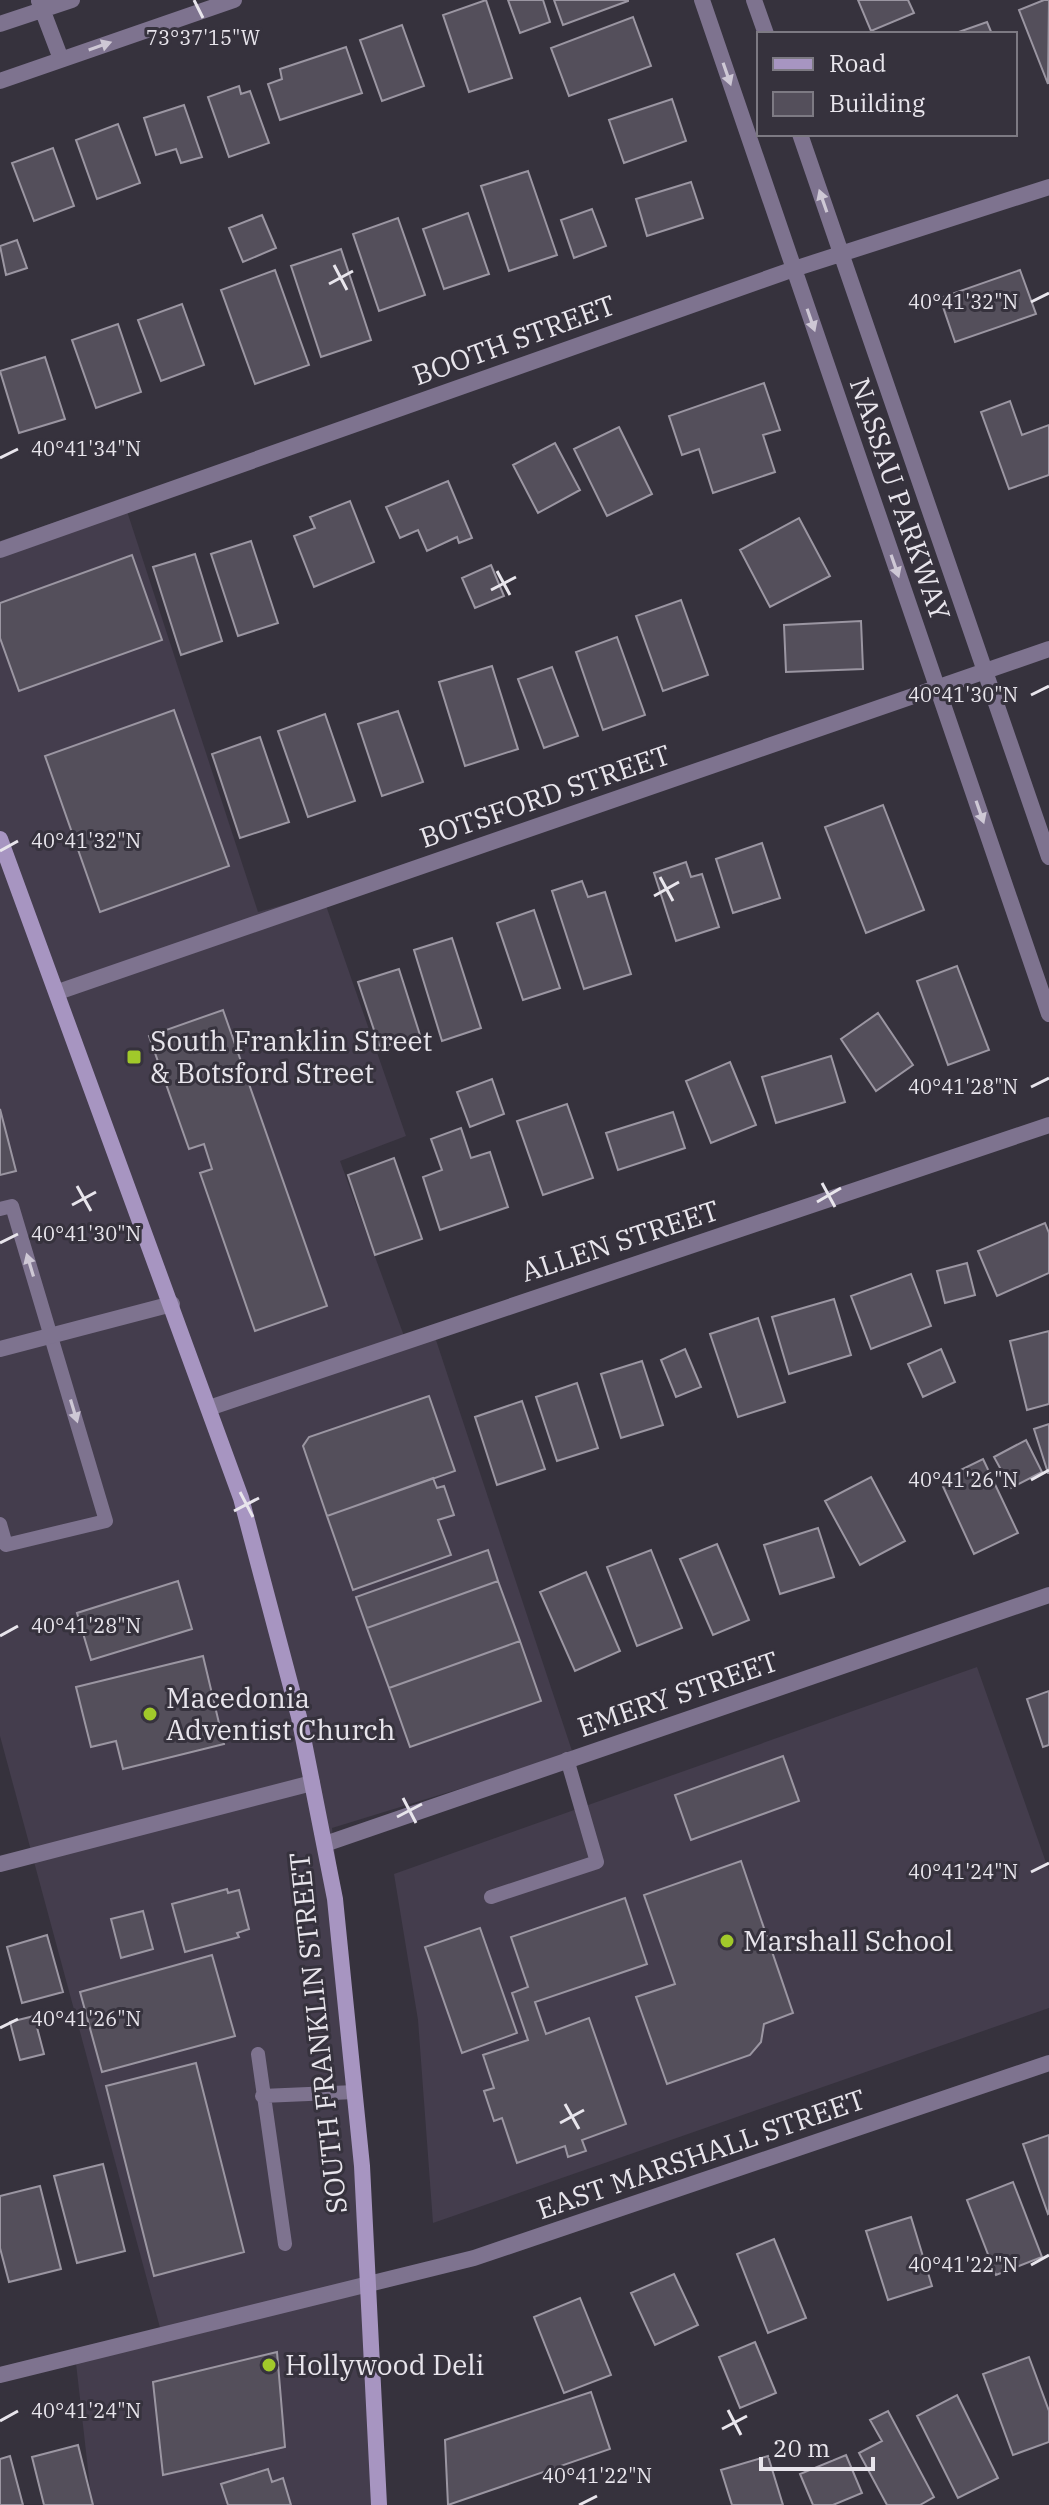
<svg xmlns="http://www.w3.org/2000/svg" width="1049" height="2505" font-family="'IBM Plex Serif',serif">
	<style>
		.built { fill: #443d4d }
		.building { fill: #544f5b; stroke: #9b96a2; stroke-width: 2 }
		.lines { fill: none; stroke-linecap: round; stroke-linejoin: round }
		.lane { stroke: #7e738f; stroke-width: 14 }
		.street { stroke: #7e738f; stroke-width: 16 }
		.secondary { stroke: #a795c1; stroke-width: 16 }
		.oneway { fill: #cec8d5 }
		.ticks { fill: none; stroke: #e8e5ec; stroke-width: 3 }
		.poi-dot { fill: #a1c92a; stroke: #36323d; stroke-width: 3 }
		.labels { text-anchor: middle; stroke-width: 6; stroke-linejoin: round; paint-order: stroke }
		.street-label { font-size: 28px; fill: #e8e5ec; stroke: #36323d }
		.poi-label { font-size: 28px; fill: #e8e5ec; stroke: #36323d; text-anchor: start }
		.ticks-label { font-size: 20px; text-anchor: middle; fill: #e8e5ec; stroke: #36323d; stroke-width: 6; stroke-linejoin: round; paint-order: stroke }
	</style>
	<rect width="100%" height="100%" fill="#36323d"/>
	<!-- built -->
	<path class="built" d="M123,499L258,912L322,894L406,1136L340,1161L404,1336L431,1325L573,1754L332,1828L356,2036L378,2505H92L76,2363L162,2335L0,1736V541Z
		M977,1667L1049,1871V2008L433,2223L418,2020L394,1874Z"/>
	<!-- building -->
	<path class="building" d="M486,0L512,78L469,92L443,15Z
		M508,0H543L550,22L520,33Z
		M554,0H628V1L563,25Z
		M858,0H908L914,13L871,31Z
		M1044,0H1049L1048,84L1019,10Z
		M633,17L651,66L569,96L551,48Z
		M987,22L992,34H953Z
		M402,25L424,86L382,101L360,40Z
		M346,47L362,93L280,120L268,84L282,79L280,69Z
		M239,86L241,94L250,91L269,143L229,157L208,97Z
		M672,99L686,141L624,163L609,120Z
		M184,105L202,157L181,163L176,149L156,155L144,118Z
		M118,124L140,183L97,199L76,140Z
		M53,148L74,206L34,221L12,163Z
		M528,171L557,255L509,271L481,186Z
		M691,182L703,218L647,236L636,199Z
		M592,209L606,246L574,258L561,220Z
		M468,213L489,274L444,289L423,229Z
		M262,215L276,248L243,262L229,228Z
		M398,218L425,295L379,311L353,234Z
		M17,240L27,268L6,275L0,246Z
		M341,249L371,340L321,357L291,266Z
		M275,270L309,365L255,384L221,290Z
		M1020,270L1036,314L955,342L940,298Z
		M182,304L204,365L161,381L138,320Z
		M118,324L141,392L96,408L72,340Z
		M45,357L65,419L19,433L0,371Z
		M764,383L780,430L763,435L775,472L713,493L699,449L682,455L669,416Z
		M1010,401L1022,435L1049,425V475L1009,489L981,412Z
		M619,427L652,494L607,516L574,449Z
		M555,443L580,490L538,513L513,465Z
		M448,481L472,538L459,543L457,537L427,551L418,530L400,538L386,507Z
		M350,501L374,562L314,587L294,536L315,528L310,517Z
		M799,518L830,576L770,607L740,550Z
		M251,541L278,623L238,636L211,554Z
		M195,554L222,641L181,655L153,567Z
		M132,555L162,640L19,691L0,638V603Z
		M491,565L504,596L475,608L462,578Z
		M681,600L708,675L663,691L636,616Z
		M861,621L863,669L786,672L784,625Z
		M617,637L645,715L603,730L576,652Z
		M492,666L518,749L465,766L439,682Z
		M552,667L578,736L544,748L518,679Z
		M174,710L229,866L100,912L45,756Z
		M398,711L423,782L382,796L358,724Z
		M325,714L355,801L308,817L278,731Z
		M260,737L289,822L240,838L212,754Z
		M883,805L924,910L866,933L825,827Z
		M762,843L780,898L733,913L716,859Z
		M686,862L691,877L702,874L719,927L676,941L654,873Z
		M582,881L588,897L605,892L631,974L584,989L552,891Z
		M534,910L560,988L523,1000L497,923Z
		M452,938L481,1028L442,1041L414,950Z
		M957,966L989,1050L948,1065L917,981Z
		M399,969L420,1035L380,1048L358,982Z
		M223,1010L327,1306L255,1331L200,1173L212,1169L204,1144L189,1149L149,1036Z
		M878,1013L913,1065L876,1091L841,1039Z
		M831,1056L845,1102L776,1123L762,1077Z
		M730,1062L756,1125L711,1143L686,1081Z
		M492,1079L504,1114L470,1127L457,1092Z
		M567,1104L593,1178L543,1195L517,1121Z
		M0,1109L16,1171L0,1175Z
		M673,1112L685,1148L618,1170L606,1133Z
		M461,1128L471,1158L490,1152L508,1207L440,1230L423,1177L442,1170L431,1139Z
		M394,1158L422,1239L375,1255L348,1175Z
		M1045,1223L1049,1233V1273L997,1296L978,1251Z
		M967,1263L975,1295L945,1303L937,1271Z
		M911,1274L931,1326L871,1349L851,1296Z
		M834,1299L851,1355L789,1374L772,1317Z
		M758,1318L785,1402L738,1417L710,1334Z
		M1049,1331V1404L1027,1410L1010,1341Z
		M685,1349L701,1387L676,1397L661,1360Z
		M941,1349L955,1382L923,1397L908,1364Z
		M642,1361L663,1425L621,1438L601,1374Z
		M577,1383L598,1448L557,1461L536,1397Z
		M429,1396L455,1471L327,1516L303,1446L309,1437Z
		M522,1401L545,1469L497,1485L475,1417Z
		M1049,1424V1473H1048L1034,1429Z
		M1026,1440L1042,1472L1011,1488L994,1457Z
		M983,1459L1018,1533L974,1554L940,1480Z
		M871,1477L905,1541L860,1565L825,1501Z
		M433,1478L437,1488L444,1486L454,1515L438,1520L451,1555L353,1590L327,1516Z
		M818,1528L834,1577L780,1594L764,1545Z
		M717,1544L749,1620L713,1635L680,1559Z
		M488,1550L498,1581L367,1628L356,1597Z
		M651,1550L682,1628L637,1646L607,1567Z
		M586,1572L620,1651L575,1671L540,1592Z
		M178,1581L192,1629L91,1660L77,1613Z
		M498,1581L520,1641L389,1688L367,1628Z
		M520,1641L541,1701L410,1747L389,1688Z
		M203,1656L224,1744L123,1769L116,1741L91,1747L76,1687Z
		M1049,1691V1745L1043,1747L1027,1699Z
		M783,1756L799,1801L691,1840L675,1795Z
		M741,1861L793,2013L764,2024L761,2042L750,2055L667,2084L636,1997L675,1984L644,1895Z
		M227,1889L228,1893L239,1890L249,1929L237,1933L239,1937L185,1952L172,1904Z
		M625,1898L647,1964L535,2002L546,2034L589,2018L626,2124L582,2140L586,2151L568,2157L565,2146L517,2163L502,2118L494,2121L484,2091L494,2088L483,2055L528,2040L512,1993L528,1987L511,1937Z
		M143,1911L153,1949L121,1958L111,1919Z
		M480,1928L517,2033L462,2053L425,1947Z
		M47,1935L63,1992L22,2003L7,1947Z
		M212,1955L235,2036L102,2072L80,1992Z
		M34,2016L44,2054L20,2060L10,2022Z
		M196,2063L244,2252L154,2276L106,2086Z
		M1049,2135V2213L1048,2214L1023,2144Z
		M103,2164L125,2251L77,2263L54,2176Z
		M1013,2182L1042,2257L996,2275L967,2200Z
		M40,2186L61,2269L9,2282L0,2248V2196Z
		M911,2217L932,2286L888,2300L866,2231Z
		M774,2239L806,2318L768,2333L737,2254Z
		M674,2274L698,2325L655,2345L631,2293Z
		M580,2298L611,2375L564,2393L534,2317Z
		M755,2342L776,2393L740,2408L719,2357Z
		M277,2352L285,2447L163,2475L153,2382Z
		M1029,2357L1049,2411V2442L1013,2455L983,2374Z
		M591,2392L610,2449L448,2505L445,2440Z
		M957,2395L998,2478L958,2498L917,2416Z
		M888,2411L934,2497L920,2505H887L859,2453L882,2441L870,2420Z
		M78,2445L93,2505H44L32,2457Z
		M846,2455L862,2493L833,2505H813L800,2474Z
		M10,2456L23,2505H0V2459Z
		M768,2456L783,2505H732L721,2470Z
		M268,2469L272,2482L283,2478L291,2505H228L221,2484Z"/>
	<g class="lines">
		<!-- lane -->
		<path class="lane" d="M0,1209L12,1206L106,1521L6,1545L0,1524
			M491,1897L597,1862L567,1759
			M258,2054L285,2244
			M262,2096L355,2092"/>
		<!-- street -->
		<path class="street" d="M702,0L1049,1014
			M754,0L766,34
			M39,1L61,59
			M0,24L72,0
			M0,81L234,0
			M800,134L1049,857
			M0,550L794,269L1049,187
			M58,992L1049,649
			M0,1349L172,1304
			M209,1408L1049,1125
			M325,1844L1049,1595
			M0,1864L312,1783
			M0,2375L474,2258L1049,2063"/>
		<!-- secondary -->
		<path class="secondary" d="M0,839L241,1498L299,1717L335,1899L362,2166L379,2505"/>
	</g>
	<!-- one-way arrows -->
	<defs><path id="oneway-solid" d="M-6-.8H1V-3.2L6.5 0L1 3.2V.8H-6Z" transform="scale(2)"/></defs>
	<g class="oneway">
		<use href="#oneway-solid" transform="translate(100 46) rotate(-19)"/>
		<use href="#oneway-solid" transform="translate(727 74) rotate(71)"/>
		<use href="#oneway-solid" transform="translate(823 201) rotate(-109)"/>
		<use href="#oneway-solid" transform="translate(811 320) rotate(71)"/>
		<use href="#oneway-solid" transform="translate(895 566) rotate(71)"/>
		<use href="#oneway-solid" transform="translate(980 812) rotate(71)"/>
		<use href="#oneway-solid" transform="translate(30 1265) rotate(-107)"/>
		<use href="#oneway-solid" transform="translate(74 1411) rotate(73)"/>
	</g>
	<!-- ticks -->
	<path class="ticks" d="M194,0L203,18M334,265L347,290M329,284L353,271M1031,302L1049,293M0,458L18,449M497,571L510,595M491,590L516,577M1031,695L1049,686M0,851L18,841M660,877L673,901M654,896L679,882M1031,1087L1049,1078M822,1183L835,1207M77,1186L91,1211M817,1202L841,1188M72,1205L96,1192M0,1243L18,1234M1031,1480L1049,1470M240,1492L253,1517M234,1511L259,1498M0,1636L18,1626M403,1798L416,1823M397,1817L422,1804M1031,1872L1049,1863M0,2028L18,2019M565,2104L579,2129M560,2123L584,2110M1031,2265L1049,2255M728,2410L741,2435M0,2421L18,2411M722,2429L747,2416M579,2505L597,2496"/>
	<!-- markers -->
	<g class="poi-dot">
		<rect x="126" y="1049" width="16" height="16" rx="4"/>
		<circle cx="150" cy="1714" r="8"/>
		<circle cx="727" cy="1941" r="8"/>
		<circle cx="269" cy="2365" r="8"/>
	</g>
	<g class="labels">
		<!-- street labels -->
		<g class="street-label">
			<text transform="translate(514 340) rotate(-20)" y="10">BOOTH STREET</text>
			<text transform="translate(900 499) rotate(71)" y="10">NASSAU PARKWAY</text>
			<text transform="translate(545 796) rotate(-19)" y="10">BOTSFORD STREET</text>
			<text transform="translate(620 1241) rotate(-18)" y="10">ALLEN STREET</text>
			<text transform="translate(678 1694) rotate(-19)" y="10">EMERY STREET</text>
			<text transform="translate(318 2033) rotate(-96)" y="10">SOUTH FRANKLIN STREET</text>
			<text transform="translate(701 2154) rotate(-19)" y="10">EAST MARSHALL STREET</text>
		</g>
		<!-- poi labels -->
		<g class="poi-label">
			<text x="150" y="1051">South Franklin Street<tspan x="150" dy="32">&amp; Botsford Street</tspan></text>
			<text x="166" y="1708">Macedonia<tspan x="166" dy="32">Adventist Church</tspan></text>
			<text x="743" y="1951">Marshall School</text>
			<text x="285" y="2375">Hollywood Deli</text>
		</g>
	</g>
	<g class="ticks-label">
		<text x="203" y="45">73°37'15"W</text>
		<text x="963" y="309">40°41'32"N</text>
		<text x="86" y="456">40°41'34"N</text>
		<text x="963" y="702">40°41'30"N</text>
		<text x="86" y="848">40°41'32"N</text>
		<text x="963" y="1094">40°41'28"N</text>
		<text x="86" y="1241">40°41'30"N</text>
		<text x="963" y="1487">40°41'26"N</text>
		<text x="86" y="1633">40°41'28"N</text>
		<text x="963" y="1879">40°41'24"N</text>
		<text x="86" y="2026">40°41'26"N</text>
		<text x="963" y="2272">40°41'22"N</text>
		<text x="86" y="2418">40°41'24"N</text>
		<text x="597" y="2483">40°41'22"N</text>
	</g>
	<!-- legend -->
	<rect x="757" y="32" width="260" height="104" fill="#36323d" stroke="#7d7a83" stroke-width="2"/>
	<rect x="773" y="58" width="40" height="12" fill="#a795c1" stroke="#7d7a83" stroke-width="2"/>
	<text x="829" y="72" font-size="24" fill="#e8e5ec">Road</text>
	<rect x="773" y="92" width="40" height="24" fill="#544f5b" stroke="#7d7a83" stroke-width="2"/>
	<text x="829" y="112" font-size="24" fill="#e8e5ec">Building</text>
	<!-- scale -->
	<path d="M761 2457v12h112v-12" fill="none" stroke="#e8e5ec" stroke-width="4"/>
	<text x="773" y="2457" font-size="24" fill="#e8e5ec" stroke="#36323d" stroke-width="6" paint-order="stroke">20 m</text>
</svg>
